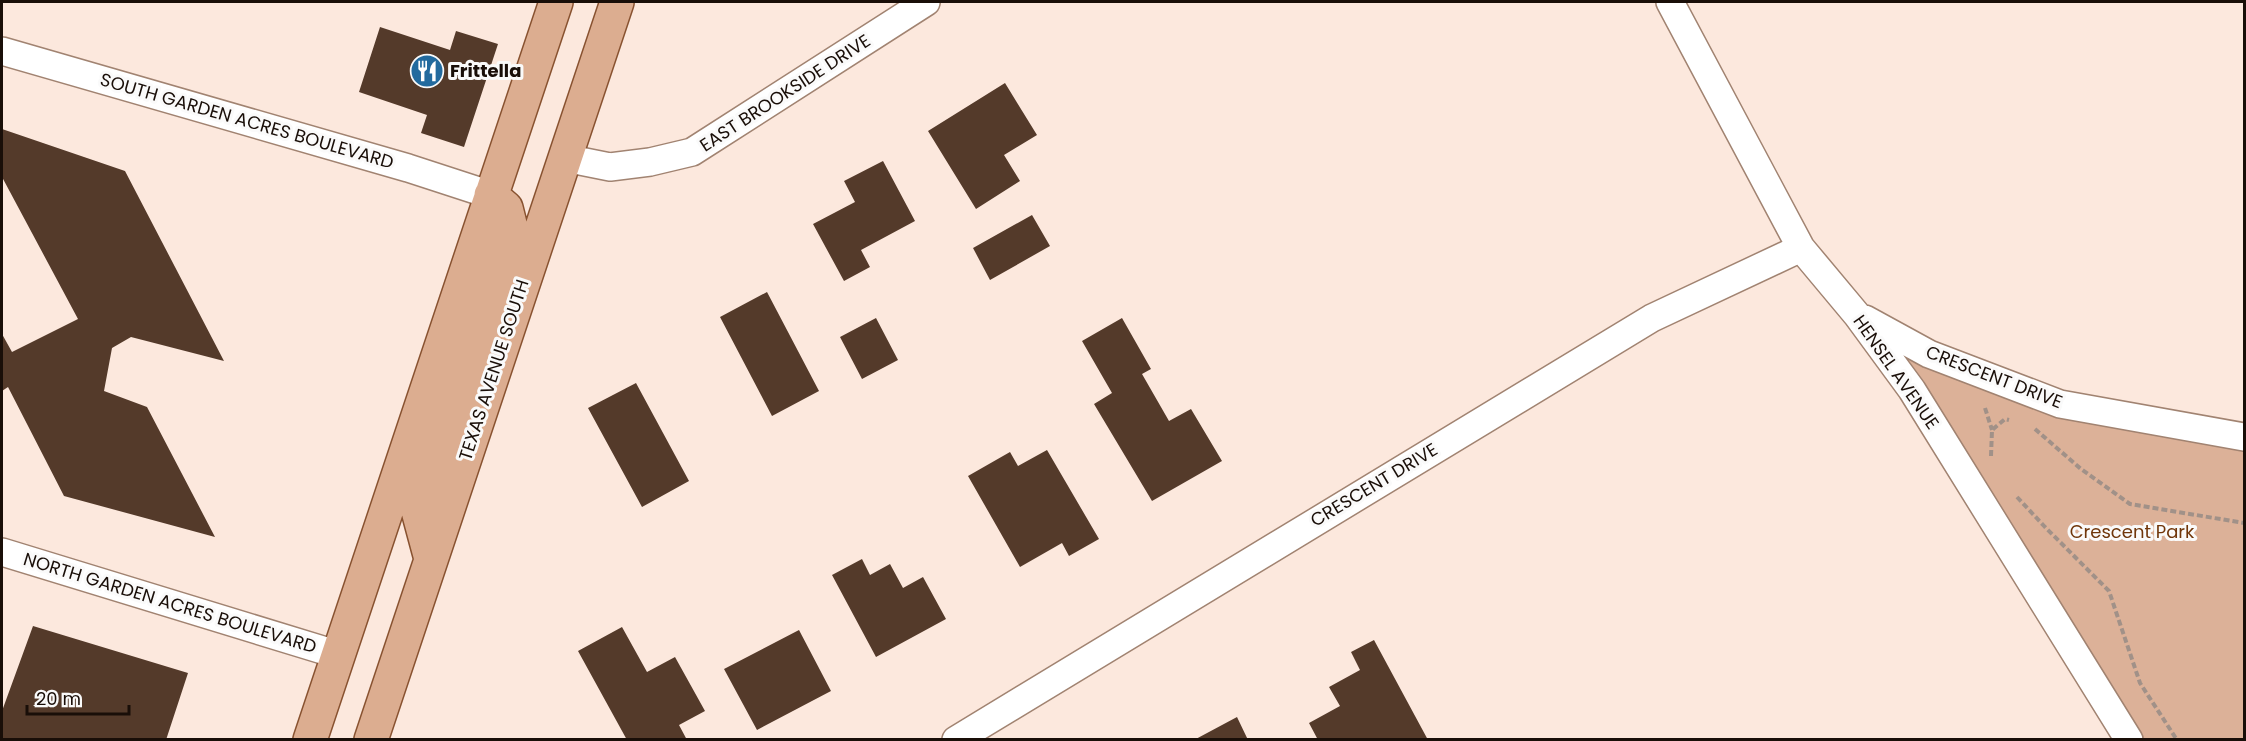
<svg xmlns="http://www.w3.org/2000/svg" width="2246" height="741" font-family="Poppins,sans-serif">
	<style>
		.green { fill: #dcb198 }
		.building { fill: #543a2a }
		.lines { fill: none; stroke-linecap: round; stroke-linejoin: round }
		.minor-casing { stroke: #a18371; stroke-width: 30 }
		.primary-casing { stroke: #885230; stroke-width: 36 }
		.path { stroke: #a19188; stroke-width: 4; stroke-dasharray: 6 3; stroke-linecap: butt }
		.minor { stroke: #fff; stroke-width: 27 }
		.primary { stroke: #dcad90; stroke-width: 33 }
		.labels { text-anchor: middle; stroke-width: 6; stroke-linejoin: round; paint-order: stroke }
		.poi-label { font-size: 18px; font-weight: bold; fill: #190e08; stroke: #fafafa; text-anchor: start }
		.street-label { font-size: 18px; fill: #190e08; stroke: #fafafa }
		.park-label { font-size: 18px; fill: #70360a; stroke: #fafafa }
	</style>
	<rect width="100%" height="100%" fill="#fce8dd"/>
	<!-- green -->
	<path class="green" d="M1857,315L2060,404L2244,437V739H2129Z"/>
	<!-- building -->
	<path class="building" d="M380,27L450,50L456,31L498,44L464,147L421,133L427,115L359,92Z
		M1005,83L1037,135L1004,155L1020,181L976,209L928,131Z
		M2,129L125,171L224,361L131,337L112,348L104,391L147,407L215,537L64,496L8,387L2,391V334L12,352L78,319L2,177Z
		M883,161L915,221L861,250L870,267L844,281L813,224L855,202L844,181Z
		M1032,215L1050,246L990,280L973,248Z
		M767,292L819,391L772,416L720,317Z
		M876,318L898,360L862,379L840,337Z
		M1122,318L1151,369L1142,374L1169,421L1191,409L1222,461L1152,501L1094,404L1112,393L1082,341Z
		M636,383L689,481L642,507L588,408Z
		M1047,450L1099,539L1069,556L1062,543L1020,567L968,476L1010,452L1018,466Z
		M862,559L870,575L890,564L903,588L923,577L946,619L876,657L832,575Z
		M33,626L188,673L166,740H2V711Z
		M622,627L647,672L675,657L705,711L679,725L687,740H627L578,651Z
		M799,630L831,691L757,730L724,669Z
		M1374,640L1428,740H1318L1309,723L1340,706L1329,687L1360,670L1351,652Z
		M1237,717L1248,740H1194Z"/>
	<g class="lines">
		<!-- minor casing -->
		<g class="minor-casing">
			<path id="minor" d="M1670,2L1801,248L1857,315L1912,390L2129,740
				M2,51L408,168L491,195
				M565,158L610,167L650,162L692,152L926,2
				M1865,319L1929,354L2060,404L2244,437
				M2,552L339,655
				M956,740L1652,318L1801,248"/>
		</g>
		<!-- primary casing -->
		<g class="primary-casing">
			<path id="primary" d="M431,559L417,507L511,228L506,208L491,195
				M310,740L556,2
				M371,740L617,2"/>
		</g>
		<!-- path -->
		<path class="path" d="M1985,408L1992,430
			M2035,429L2081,469L2130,504L2244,523
			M1991,456L1992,430L2005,419L2009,420
			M2017,497L2045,527L2109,591L2140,683L2177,740"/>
		<!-- minor -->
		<use href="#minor" class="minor"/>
		<!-- primary -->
		<use href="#primary" class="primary"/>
	</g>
	<!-- icons -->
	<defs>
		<g id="restaurant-disc" transform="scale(1.725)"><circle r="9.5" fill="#226a9e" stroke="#fafafa"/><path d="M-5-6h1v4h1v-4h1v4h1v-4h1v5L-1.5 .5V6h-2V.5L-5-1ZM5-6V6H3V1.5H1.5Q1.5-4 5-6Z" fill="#fff"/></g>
	</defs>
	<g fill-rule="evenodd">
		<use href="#restaurant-disc" x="427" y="71"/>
	</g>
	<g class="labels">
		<!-- poi labels -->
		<g class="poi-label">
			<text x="450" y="77">Frittella</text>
		</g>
		<!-- street labels -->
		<g class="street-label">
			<text transform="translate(785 93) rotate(-33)" y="6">EAST BROOKSIDE DRIVE</text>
			<text transform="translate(247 121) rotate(16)" y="6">SOUTH GARDEN ACRES BOULEVARD</text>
			<text transform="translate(494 370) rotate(-72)" y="6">TEXAS AVENUE SOUTH</text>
			<text transform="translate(1896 372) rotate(55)" y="6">HENSEL AVENUE</text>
			<text transform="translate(1994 377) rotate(21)" y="6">CRESCENT DRIVE</text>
			<text transform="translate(1374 485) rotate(-31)" y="6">CRESCENT DRIVE</text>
			<text transform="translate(170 603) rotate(17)" y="6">NORTH GARDEN ACRES BOULEVARD</text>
		</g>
		<!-- park labels -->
		<g class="park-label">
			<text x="2132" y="538">Crescent Park</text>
		</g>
	</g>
	<!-- border -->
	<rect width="2246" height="741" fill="none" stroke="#190e08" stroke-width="6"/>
	<!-- scale -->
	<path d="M27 705v9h102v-9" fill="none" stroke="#190e08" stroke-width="3"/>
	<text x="36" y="705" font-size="18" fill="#190e08" stroke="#fafafa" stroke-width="4.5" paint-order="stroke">20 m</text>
</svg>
